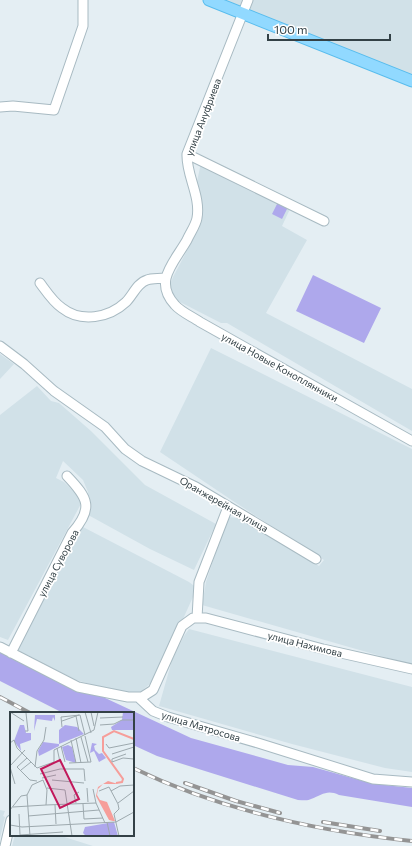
<svg xmlns="http://www.w3.org/2000/svg" width="412" height="846" font-family="Commissioner,sans-serif">
	<style>
		.residential { fill: #d1e1e8 }
		.green { fill: #aea8ec }
		.lines { fill: none; stroke-linecap: round; stroke-linejoin: round }
		.minor-casing { stroke: #a8bac2; stroke-width: 11 }
		.major-casing { stroke: #58bced; stroke-width: 13 }
		.minor { stroke: #fff; stroke-width: 9 }
		.major { stroke: #91d9ff; stroke-width: 11 }
		.rail-casing { stroke: #949494; stroke-width: 4 }
		.rail { stroke: #fff; stroke-width: 2.5; stroke-dasharray: 8; stroke-linecap: butt }
		.labels { text-anchor: middle; stroke-width: 3.5; stroke-linejoin: round; paint-order: stroke }
		.street-label { font-size: 10px; fill: #334146; stroke: #fff }
		.inset-river { fill: none; stroke: #f69e9a; stroke-width: 2 }
		.inset-road { fill: none; stroke: #9da9ae; stroke-width: 1 }
		.view { fill: #c2185b; fill-opacity: 0.15; stroke: #c2185b; stroke-width: 2 }
		.inset-edge { fill: none; stroke: #334146; stroke-width: 2 }
	</style>
	<rect width="100%" height="100%" fill="#e4eef3"/>
	<!-- residential -->
	<path class="residential" d="M222,0H412V76Z
		M201,163L291,207L282,226L307,240L266,313L412,389V431L227,323H221L178,301L172,293L170,285L173,277L200,226L203,213L196,186Z
		M211,348L412,449V665L202,605L206,582L224,528L229,517L237,518L256,528L319,566L324,560L236,503L160,452Z
		M0,354L14,364L0,379Z
		M37,386L51,401L59,403L91,431L145,485L216,524L194,570L150,549L90,516L88,492L83,480L63,461L56,478L64,482L83,500L8,640L0,637V415Z
		M83,527L189,582L197,588L174,639L152,682L137,695L114,691L76,680L17,650Z
		M189,629L412,687V772L385,768L292,744L159,706L172,660L184,636Z
		M0,810L5,811L3,816L5,817L0,838Z
		M15,835H58L93,846H12Z"/>
	<!-- green -->
	<path class="green" d="M278,202L288,207L282,219L272,214Z
		M313,275L381,308L364,343L296,311Z
		M0,649L191,738L288,765L313,767L363,781L373,779L385,785L412,788V807L339,795C327,789 322,795 311,799C308,801 303,800 298,800L157,756L133,745V713H63L0,681Z"/>
	<g class="lines">
		<!-- minor casing -->
		<g class="minor-casing">
			<path id="minor" d="M248,0L187,154C186,175 201,196 197,218C196,225 190,233 187,240C174,263 153,281 175,305C181,312 193,317 200,322L412,441
				M0,107L13,106L54,110L83,26V0
				M187,154L324,221
				M40,283C46,291 53,302 62,308C81,323 109,318 126,302C133,295 137,283 147,280C152,278 159,279 165,278
				M0,346L24,364L54,391L105,427L125,449L142,461L196,487L316,559
				M197,618H206L323,649L412,669
				M0,647L78,687L128,697H142L153,690L182,626L193,618H197L199,582L228,507
				M11,653L72,533C94,508 88,498 67,476
				M138,697L153,711L168,717L258,743L373,779L412,782
				M5,846L11,820"/>
		</g>
		<!-- major casing -->
		<g class="major-casing">
			<path id="major" d="M209,0L412,81"/>
		</g>
		<!-- minor -->
		<use href="#minor" class="minor"/>
		<!-- major -->
		<use href="#major" class="major"/>
		<!-- rail casing -->
		<g class="rail-casing">
			<path id="rail" d="M0,697L30,713
				M133,768C220,810 316,831 412,841
				M185,783L236,801L280,813
				M323,822L380,831"/>
		</g>
		<!-- rail -->
		<use href="#rail" class="rail"/>
	</g>
	<g class="labels">
		<!-- street labels -->
		<g class="street-label">
			<text transform="translate(203 117) rotate(-69)" y="4">улица Ануфриева</text>
			<text transform="translate(280 367) rotate(29)" y="4">улица Новые Коноплянники</text>
			<text transform="translate(224 504) rotate(30)" y="4">Оранжерейная улица</text>
			<text transform="translate(58 563) rotate(-62)" y="4">улица Суворова</text>
			<text transform="translate(305 644) rotate(14)" y="4">улица Нахимова</text>
			<text transform="translate(201 726) rotate(17)" y="4">улица Матросова</text>
		</g>
	</g>
	<!-- overview -->
	<g transform="translate(10 712)">
		<rect width="124" height="124" fill="#e4eef3"/>
		<path d="M113,0H124V18H102L101,15L112,8ZM25,3H45V9L43,5L42,9L27,7L24,19ZM10,13H14L16,21H21V28L10,32L11,39L4,29ZM55,13L67,15L74,22L49,32V18ZM33,30L49,32V34L29,44L28,39ZM82,31L87,32L84,34L85,38L89,42L92,41L96,46L89,50L84,39L80,41ZM58,33L62,35L66,51L56,48L52,35ZM104,110L108,124H76L73,121L75,115Z" fill="#aea8ec"/>
		<path d="M98,69L108,72H93L88,77L87,83L90,88L97,90L105,109H103L99,108L86,84L88,75Z" fill="#f69e9a"/>
		<path class="inset-river" d="M106,71L112,70L113,67L93,39V25L104,19L124,27"/>
		<path class="inset-road" d="M0,0L14,9M75,0L81,21M81,0L84,14M70,3L75,23M66,4L69,19M90,6L113,5M52,9L69,3M90,13L104,12L112,8H124M52,15L51,5L70,3M15,19H18L16,1M71,25L78,50M66,26L71,51M61,28L66,51M0,31L4,28L7,36L27,56L44,50V38L84,18L88,0M96,32L99,36L124,31M51,34L55,50M47,36L50,50M102,42L124,35M102,50L113,46L124,47M102,50V47L116,42M59,51L81,50L75,24M0,54L15,38M0,55L5,72M7,55L17,46M7,55L20,68L27,69M25,55L27,39L34,28L36,15M11,58L21,50M30,62L50,57H74L75,69M32,66L46,63M42,68L74,71M37,76L55,78M77,76L78,90M83,77L86,91M55,78L62,124M89,79L99,75L108,92L109,97L104,102L109,124M101,79L110,74L124,73M66,91L64,83L69,80M108,91L124,79M73,92L74,107M45,93L46,112M3,95L36,93M0,98L11,84L17,83M9,102L10,123M18,104L89,98M74,107L93,106M97,110L100,124M0,113L12,115L106,110L124,100M10,123L53,120M20,124L17,83L22,73L33,68L37,78L36,93L86,91L95,111"/>
		<path class="view" d="M50,48L69,87L50,96L31,57Z"/>
		<rect width="124" height="124" class="inset-edge"/>
	</g>
	<!-- scale -->
	<path d="M268 34v6h122v-6" fill="none" stroke="#334146" stroke-width="2"/>
	<text x="274" y="34" font-size="12" fill="#334146" stroke="#ffffff" stroke-width="3" paint-order="stroke">100 m</text>
</svg>
